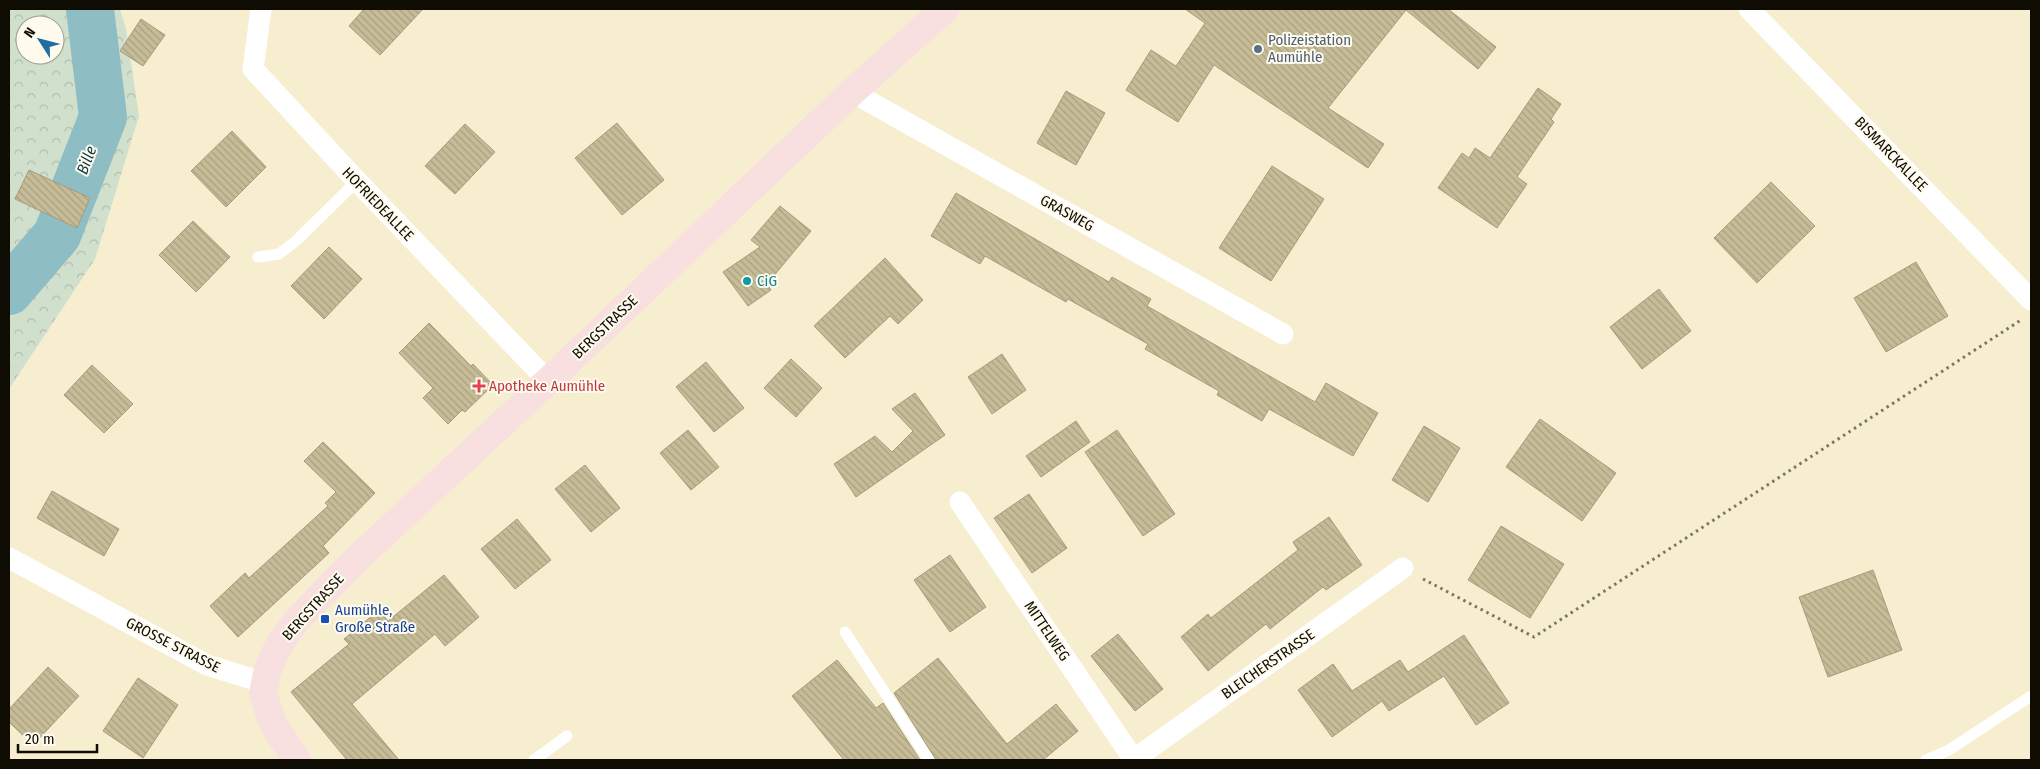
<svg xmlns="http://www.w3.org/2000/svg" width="2040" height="769" font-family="'Fira Sans Condensed',sans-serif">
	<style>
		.grass { fill: url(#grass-tufts) }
		.forest { fill: url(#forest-crowns); fill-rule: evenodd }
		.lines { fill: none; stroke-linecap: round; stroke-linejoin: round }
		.river { stroke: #8ebdc4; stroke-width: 48 }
		.building { fill: url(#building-back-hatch); stroke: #a49c7e }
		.path { stroke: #7c7763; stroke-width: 3; stroke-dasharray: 2.5 4; stroke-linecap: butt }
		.lane { stroke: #fff; stroke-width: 11 }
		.street { stroke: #fff; stroke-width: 21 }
		.secondary { stroke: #f8dfe0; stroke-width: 28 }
		.service-dot { fill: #5c6f8a; stroke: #fefbee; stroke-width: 2 }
		.culture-dot { fill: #0f9aa8; stroke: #fefbee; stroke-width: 2 }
		.health-dot { fill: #e0444e; stroke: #fefbee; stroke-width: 2 }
		.transit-dot { fill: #1a4fb4; stroke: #fefbee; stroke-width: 2 }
		.labels { text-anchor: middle; stroke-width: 4; stroke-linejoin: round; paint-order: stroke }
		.service-label { font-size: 15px; fill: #4e5e75; stroke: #fefbee; text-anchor: start }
		.street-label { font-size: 15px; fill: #0f0c03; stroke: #fefbee }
		.culture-label { font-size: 15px; fill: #0d838f; stroke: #fefbee; text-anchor: start }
		.health-label { font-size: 15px; fill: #be3a42; stroke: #fefbee; text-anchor: start }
		.transit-label { font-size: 15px; fill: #164399; stroke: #fefbee; text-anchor: start }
		.water-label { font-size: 16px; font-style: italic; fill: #0d3b41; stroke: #fefbee }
	</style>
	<defs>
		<pattern id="grass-tufts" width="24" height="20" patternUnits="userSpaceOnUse" patternTransform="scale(1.25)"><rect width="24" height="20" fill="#d0e0cd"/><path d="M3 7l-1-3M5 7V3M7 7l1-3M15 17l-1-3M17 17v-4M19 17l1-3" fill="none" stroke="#b1bfae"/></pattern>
		<pattern id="forest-crowns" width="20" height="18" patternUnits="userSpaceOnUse" patternTransform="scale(1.25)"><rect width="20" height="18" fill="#d0e0cd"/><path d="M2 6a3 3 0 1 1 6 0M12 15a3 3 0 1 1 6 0" fill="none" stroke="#b1bfae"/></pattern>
		<pattern id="building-back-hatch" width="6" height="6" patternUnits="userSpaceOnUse" patternTransform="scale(1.25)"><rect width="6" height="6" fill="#c6bc97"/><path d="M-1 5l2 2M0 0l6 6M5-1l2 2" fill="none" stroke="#a9a080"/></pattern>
	</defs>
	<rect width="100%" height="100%" fill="#f6eece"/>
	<!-- grass -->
	<path class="grass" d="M81,9H120L126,29Z"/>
	<!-- forest -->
	<path class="forest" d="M9,9H81L126,29L139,116L95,259L9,389ZM25,25H55V55H25Z"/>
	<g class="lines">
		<!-- river -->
		<path class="river" d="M9,291L57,235L103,117L90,9"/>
	</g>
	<!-- building -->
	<path class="building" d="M364,9H423L380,55L349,26Z
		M1185,9H1448L1496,47L1478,69L1406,10L1328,108L1384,144L1368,168L1214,65L1178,122L1126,90L1151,50L1176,66L1205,23Z
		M141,19L165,35L143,66L120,51Z
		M1538,88L1561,104L1551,119L1554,122L1517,177L1527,184L1497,228L1438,188L1462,153L1469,158L1475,148L1490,158Z
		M1066,91L1105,113L1076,165L1037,143Z
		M617,123L664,180L622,215L575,158Z
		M465,124L495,152L455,194L425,166Z
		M232,131L266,167L226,207L191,171Z
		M1272,166L1324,199L1271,281L1219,248Z
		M29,170L90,198L77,228L15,199Z
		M1771,182L1815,226L1757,283L1714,238Z
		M956,193L1109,282L1112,277L1151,299L1147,306L1315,402L1326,383L1378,413L1353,456L1269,409L1262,421L1217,395L1219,391L1145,349L1148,344L1068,299L1066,302L985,256L980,264L931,236Z
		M780,206L811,231L767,284L771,290L748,306L723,272L760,247L751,240Z
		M193,221L230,257L196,292L159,255Z
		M329,247L362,279L324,319L291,286Z
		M885,258L923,300L898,324L890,316L845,358L814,326Z
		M1916,262L1948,316L1886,352L1854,298Z
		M1659,289L1691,331L1642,369L1610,327Z
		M429,323L471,366L473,364L493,385L465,412L462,410L448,424L423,398L433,388L399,353Z
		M1002,354L1026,390L992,414L968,377Z
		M791,359L822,388L796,417L764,388Z
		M706,362L744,408L714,432L676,387Z
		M92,365L133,404L104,433L64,395Z
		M915,393L945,435L856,497L834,464L875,436L892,452L913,431L892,409Z
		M1540,419L1616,473L1582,521L1506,467Z
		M1076,421L1090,442L1041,477L1026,456Z
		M1424,426L1460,448L1428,502L1392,480Z
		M688,430L719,467L691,490L660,453Z
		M1117,430L1175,514L1143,536L1085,452Z
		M323,442L375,493L323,546L329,553L238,637L210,606L245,573L249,578L328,506L325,503L336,492L304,461Z
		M585,465L620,508L591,532L555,489Z
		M52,491L119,529L104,556L37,518Z
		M1029,494L1067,548L1032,573L994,518Z
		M1329,517L1362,565L1326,590L1323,587L1270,629L1266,624L1208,671L1181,637L1208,614L1211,618L1298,550L1293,542Z
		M517,519L551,560L515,589L481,549Z
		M1501,526L1564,564L1530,618L1468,580Z
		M950,555L986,607L950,632L914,580Z
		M1873,570L1902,650L1828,677L1799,597Z
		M444,575L479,617L445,646L435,634L352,704L399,760H347L291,692L349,644L344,639L379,610L388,621Z
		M1118,634L1163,689L1135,711L1091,656Z
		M1464,635L1509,703L1476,725L1444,676L1389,711L1382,701L1332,737L1298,690L1333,664L1352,691L1400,660L1408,672Z
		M938,658L1007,744L1056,704L1078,731L1043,760H936L894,693Z
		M837,660L876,708L883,703L920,760H844L792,696Z
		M48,667L79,696L33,745L9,722V709Z
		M138,678L178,705L143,758L103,731Z"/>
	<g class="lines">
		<!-- path -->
		<path class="path" d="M1423,579L1534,637L2021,320"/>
		<!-- lane -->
		<path class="lane" d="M258,257L279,254L297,240L357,181
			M845,632L929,760
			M534,760L567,736
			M1926,760L1949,750L2031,696"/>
		<!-- street -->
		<path class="street" d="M261,9L253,69L357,181L548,381
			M1749,9L2031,300
			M852,92L1283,334
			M960,502L1134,760
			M9,558L207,665L265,683
			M1133,760L1403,568"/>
		<!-- secondary -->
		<path class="secondary" d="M297,760L273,724L263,693L268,669L280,643L297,620L358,558L548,381L852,92L945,9"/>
	</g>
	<!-- markers -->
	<circle class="service-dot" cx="1258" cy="49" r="5"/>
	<circle class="culture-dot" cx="747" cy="281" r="5"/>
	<path class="health-dot" d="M476.5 378.5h5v5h5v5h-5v5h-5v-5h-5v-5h5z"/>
	<rect class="transit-dot" x="320" y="614" width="10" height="10" rx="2.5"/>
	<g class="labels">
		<!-- service labels -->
		<g class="service-label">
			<text x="1268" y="45">Polizeistation<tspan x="1268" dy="17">Aumühle</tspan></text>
		</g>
		<!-- street labels -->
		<g class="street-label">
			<text transform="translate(1891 154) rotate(46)" y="5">BISMARCKALLEE</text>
			<text transform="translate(378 204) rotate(46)" y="5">HOFRIEDEALLEE</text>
			<text transform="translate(1067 213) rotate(29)" y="5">GRASWEG</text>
			<text transform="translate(605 327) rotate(-44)" y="5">BERGSTRASSE</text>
			<text transform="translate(313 607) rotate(-48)" y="5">BERGSTRASSE</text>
			<text transform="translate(1047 631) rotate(56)" y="5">MITTELWEG</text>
			<text transform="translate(173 645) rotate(27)" y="5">GROSSE STRASSE</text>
			<text transform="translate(1268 664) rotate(-35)" y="5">BLEICHERSTRASSE</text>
		</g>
		<!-- culture labels -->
		<g class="culture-label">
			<text x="757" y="286">CiG</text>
		</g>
		<!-- health labels -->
		<g class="health-label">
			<text x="489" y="391">Apotheke Aumühle</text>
		</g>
		<!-- transit labels -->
		<g class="transit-label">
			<text x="335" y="615">Aumühle,<tspan x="335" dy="17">Große Straße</tspan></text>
		</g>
		<!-- water labels -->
		<g class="water-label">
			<text transform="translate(86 160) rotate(-69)" y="6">Bille</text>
		</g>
	</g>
	<!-- border -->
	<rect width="2040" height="769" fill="none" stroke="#0f0c03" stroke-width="20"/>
	<!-- north arrow -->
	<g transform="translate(40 40) rotate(306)"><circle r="24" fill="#fefbee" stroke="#9e9b90"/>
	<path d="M0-4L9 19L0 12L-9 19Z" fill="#206ea0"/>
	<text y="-8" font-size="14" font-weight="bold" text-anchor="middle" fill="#0f0c03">N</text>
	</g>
	<!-- scale -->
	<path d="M18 744v8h79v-8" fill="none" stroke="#0f0c03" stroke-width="2.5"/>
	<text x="25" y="744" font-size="15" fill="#0f0c03" stroke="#fefbee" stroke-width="4" paint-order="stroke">20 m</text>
</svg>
